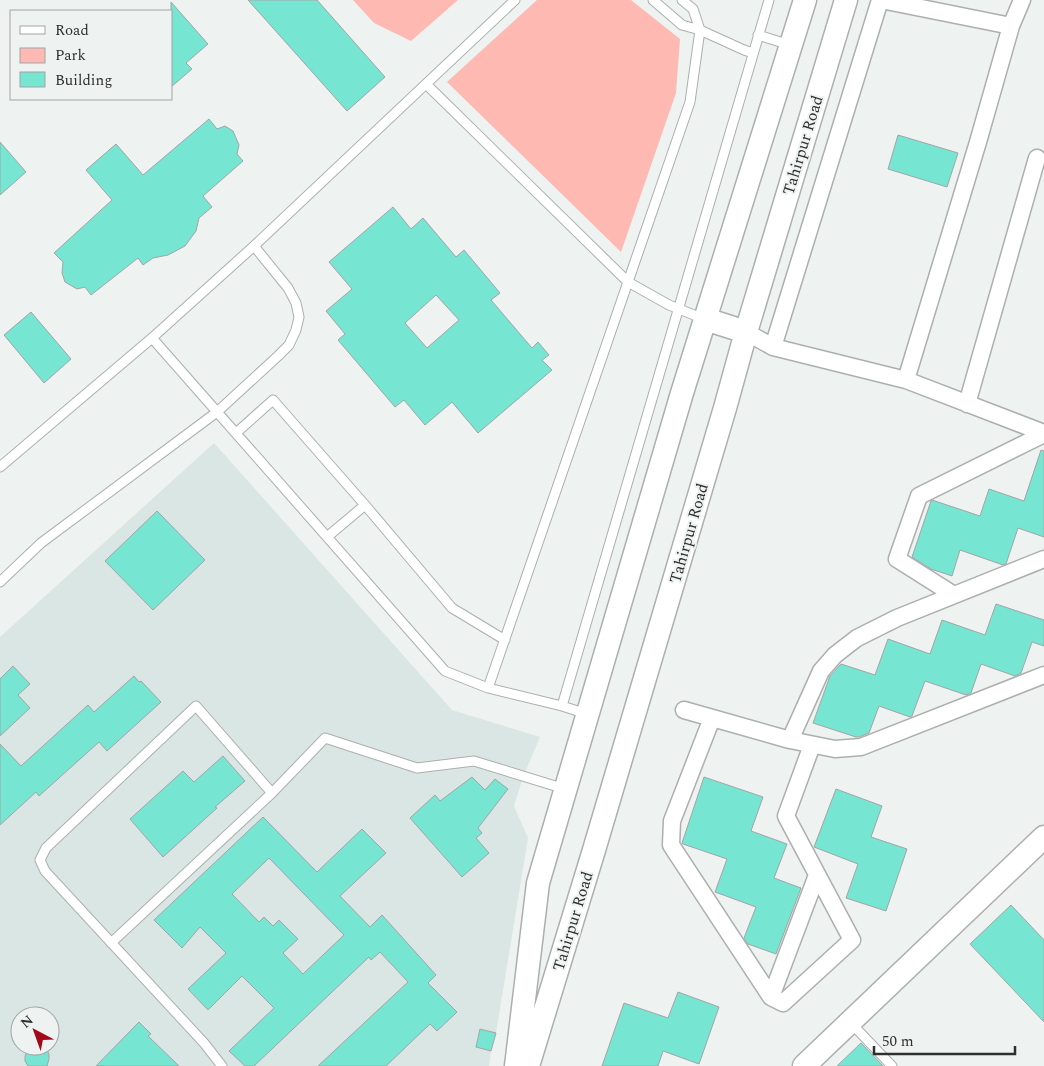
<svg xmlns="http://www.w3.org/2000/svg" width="1044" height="1066" font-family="Spectral,serif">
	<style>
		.built { fill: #dae6e3; fill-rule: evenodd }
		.green { fill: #feb9b3 }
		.building { fill: #76e5d2; stroke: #a2a5a5; fill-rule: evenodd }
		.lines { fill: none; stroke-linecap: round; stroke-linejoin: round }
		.lane-casing { stroke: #acafae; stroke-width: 11 }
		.street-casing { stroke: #acafae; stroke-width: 19 }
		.secondary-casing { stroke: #acafae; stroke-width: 25 }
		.lane { stroke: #fff; stroke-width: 9 }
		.street { stroke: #fff; stroke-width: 16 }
		.secondary { stroke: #fff; stroke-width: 22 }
		.labels { text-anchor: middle; stroke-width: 4; stroke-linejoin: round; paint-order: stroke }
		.street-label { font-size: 16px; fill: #2e3030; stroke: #eef2f1 }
	</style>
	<rect width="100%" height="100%" fill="#eef2f1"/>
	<!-- built -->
	<path class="built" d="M214,443L452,710L540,737L523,777L514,806L528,838L496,1033L481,1030L476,1047L491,1051L489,1066H0V637ZM20,1016H50V1046H20Z"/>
	<!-- green -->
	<path class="green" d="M353,0H458L411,41L374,23Z
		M537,0H631L680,39L676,93L621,252L447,82Z"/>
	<!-- building -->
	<path class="building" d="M248,0H317L385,77L347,111Z
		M171,2L208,44L186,63L192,69L171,87Z
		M209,119L217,129L225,126L233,131L239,145L237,154L243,161L203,196L212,207L199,218L196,231L185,246L168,255L153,258L143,265L138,258L91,295L85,287L77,289L65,282L62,273L63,262L54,253L112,200L86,170L116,144L143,175Z
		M898,135L958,153L947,187L888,169Z
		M0,142L26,172L0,195Z
		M393,207L411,229L423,218L456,257L464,250L500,293L491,300L532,348L538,342L549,355L542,360L552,370L478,433L452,402L425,425L404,400L395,407L338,340L345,334L326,311L352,289L329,262ZM436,295L459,320L427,348L405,323Z
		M31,312L71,359L44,383L4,335Z
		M1041,450L1044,451V537L1018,528L1006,564L1003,565L960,550L952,576L931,569L912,557L931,501L932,500L980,516L989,489L1024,501Z
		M157,511L205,560L153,610L105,561Z
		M996,604L1044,620V646L1032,642L1021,673L1015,676L981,664L971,693L966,695L925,681L912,716L910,717L879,706L869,733L859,737H856L813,723L830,676L841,664L875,675L888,639L930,654L942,620L985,635Z
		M13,666L30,684L18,695L30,708L0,736V679Z
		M134,676L139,682L141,681L161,702L107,751L99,742L39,796L36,792L0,825V744L21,766L88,705L94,712Z
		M223,756L245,781L215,807L217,808L163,857L130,819L183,771L194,782Z
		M472,777L485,790L495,779L508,789L478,828L482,833L476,838L489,853L462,877L410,818L435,795L440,801Z
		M704,777L763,797L751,831L787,844L774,878L801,888L776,954L748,944L744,938L756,907L715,892L727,859L683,844L682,843Z
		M836,789L882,806L871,837L907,849L886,911L846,898L858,864L814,847Z
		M263,817L317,872L362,829L386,853L340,896L370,927L382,915L436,975L428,983L457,1012L437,1031L430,1024L386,1066H318L408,982L380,952L371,960L369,957L254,1066H245L229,1051L274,1008L242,976L208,1010L188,989L226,953L200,927L182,948L154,920ZM269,858L344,935L303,974L283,953L298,939L279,920L273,926L264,917L259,922L232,894Z
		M1011,905L1044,940V1022L970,944Z
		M678,992L719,1007L699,1064L663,1051L658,1066H602L624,1003L668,1018Z
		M139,1022L151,1034L148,1036L179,1066H96Z
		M480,1029L496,1033L491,1051L476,1047Z
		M861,1043L883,1066H837Z
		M34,1046H40L47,1050L49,1054V1059L47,1066H28L25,1061V1056L27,1052Z"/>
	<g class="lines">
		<!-- lane casing -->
		<g class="lane-casing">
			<path id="lane" d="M515,0L254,246L152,338L445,671L488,688L562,706L587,714
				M682,0L693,9L700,30L744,50L753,53
				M758,35L790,45
				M426,84L628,282L669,305L704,319
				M236,433L273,400L365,505L452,608L505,640
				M0,467L152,338
				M327,537L365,505
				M0,582L41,543L217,412L278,356L289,345L296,330L299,317L296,303L288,288L254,246
				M488,688L690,102L700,30L682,25L653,0
				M562,706L769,0
				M111,943L272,793L325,738L417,768L474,761L565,789
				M850,1022L892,1066
				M222,1066L204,1043L45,871L40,860L46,848L196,706L272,793"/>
		</g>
		<!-- street casing -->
		<g class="street-casing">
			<path id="street" d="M881,0L1011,26
				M746,332L773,347L906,380L1044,433
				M773,347L880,0
				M906,380L978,142L1011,26L1022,0
				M967,404L1037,158
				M954,595L897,559L919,496L1044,434
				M684,710L790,740L835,749L861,747L1044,675
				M712,718L672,821L671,845L771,997L783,1003L852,940L786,816L812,745
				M790,740L821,671L835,655L857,638L897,618L1044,559
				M771,997L817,875"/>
		</g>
		<!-- secondary casing -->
		<g class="secondary-casing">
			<path id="secondary" d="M705,319L746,332
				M516,1066L538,883L682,393L805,0
				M528,1066L594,850L725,408L746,332L846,0
				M804,1066L1044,837"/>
		</g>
		<!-- lane -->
		<use href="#lane" class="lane"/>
		<!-- street -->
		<use href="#street" class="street"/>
		<!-- secondary -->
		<use href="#secondary" class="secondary"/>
	</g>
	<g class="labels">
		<!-- street labels -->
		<g class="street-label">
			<text transform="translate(802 145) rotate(-73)" y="6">Tahirpur Road</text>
			<text transform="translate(688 533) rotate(-74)" y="6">Tahirpur Road</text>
			<text transform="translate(572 921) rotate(-73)" y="6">Tahirpur Road</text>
		</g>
	</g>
	<!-- legend -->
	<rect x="10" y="10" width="162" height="90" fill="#eef2f1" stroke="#a1a4a4"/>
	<rect x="20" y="26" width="25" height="8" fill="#ffffff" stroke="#a1a4a4"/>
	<text x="55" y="35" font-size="15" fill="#2e3030">Road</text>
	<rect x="20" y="48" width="25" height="15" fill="#feb9b3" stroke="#a1a4a4"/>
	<text x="55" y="60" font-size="15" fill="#2e3030">Park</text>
	<rect x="20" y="72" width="25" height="15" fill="#76e5d2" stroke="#a1a4a4"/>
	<text x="55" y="85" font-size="15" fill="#2e3030">Building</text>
	<!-- north arrow -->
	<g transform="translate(35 1031) rotate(319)"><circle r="24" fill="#eef2f1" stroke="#a1a4a4"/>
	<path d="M0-4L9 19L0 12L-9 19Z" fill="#a3081b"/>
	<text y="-8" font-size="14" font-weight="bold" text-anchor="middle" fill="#2e3030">N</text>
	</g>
	<!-- scale -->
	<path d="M874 1046v8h141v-8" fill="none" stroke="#2e3030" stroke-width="2.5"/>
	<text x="882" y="1046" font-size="15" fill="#2e3030" stroke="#eef2f1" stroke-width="4" paint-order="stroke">50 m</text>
</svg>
